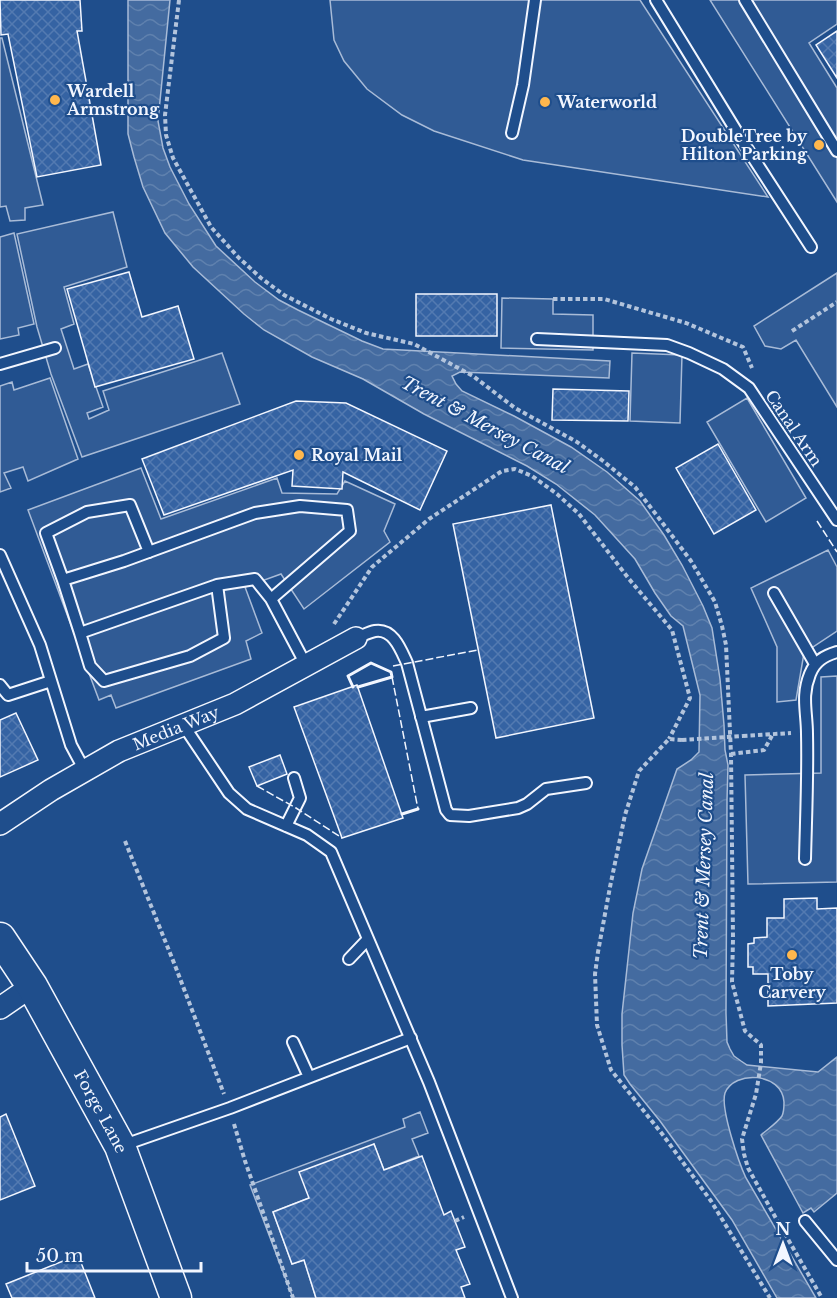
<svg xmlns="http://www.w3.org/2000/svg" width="837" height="1298" font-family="'Libre Baskerville',serif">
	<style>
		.built { fill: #305b95; stroke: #a8bbd7; stroke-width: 1.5 }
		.water { fill: url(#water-waves); stroke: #a8bbd7; stroke-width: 1.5 }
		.building { fill: url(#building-cross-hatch); stroke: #f2f6ff; stroke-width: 1.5 }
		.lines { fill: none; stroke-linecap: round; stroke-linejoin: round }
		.lane-casing { stroke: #f2f6ff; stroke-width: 14 }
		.street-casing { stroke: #f2f6ff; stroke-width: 24 }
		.secondary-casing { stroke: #f2f6ff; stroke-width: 33 }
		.path { stroke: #b3c4dc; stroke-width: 4; stroke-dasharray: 4.5 3; stroke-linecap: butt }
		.lane { stroke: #1f4e8c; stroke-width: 10 }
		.street { stroke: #1f4e8c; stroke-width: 21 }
		.secondary { stroke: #1f4e8c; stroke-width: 30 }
		.path-bridge { stroke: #b3c4dc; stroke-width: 4; stroke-dasharray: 4.5 3; stroke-linecap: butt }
		.fence { stroke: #f2f6ff; stroke-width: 1.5; stroke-dasharray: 8 3; stroke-linecap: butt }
		.wall { stroke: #f2f6ff; stroke-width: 3 }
		.poi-dot { fill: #ffb74d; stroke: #1f4e8c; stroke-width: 2 }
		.labels { text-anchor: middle; stroke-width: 4.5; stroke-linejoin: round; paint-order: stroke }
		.poi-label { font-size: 16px; font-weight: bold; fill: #f2f6ff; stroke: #1f4e8c; text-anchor: start }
		.street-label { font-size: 16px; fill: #f2f6ff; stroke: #1f4e8c }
		.water-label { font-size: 18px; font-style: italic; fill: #f2f6ff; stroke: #1f4e8c }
	</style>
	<defs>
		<pattern id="water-waves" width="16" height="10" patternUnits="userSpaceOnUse" patternTransform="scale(1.5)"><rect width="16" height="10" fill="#446ba0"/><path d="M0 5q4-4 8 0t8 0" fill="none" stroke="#5f81ae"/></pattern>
		<pattern id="building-cross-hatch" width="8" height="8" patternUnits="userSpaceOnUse" patternTransform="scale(1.5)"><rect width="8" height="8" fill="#3563a3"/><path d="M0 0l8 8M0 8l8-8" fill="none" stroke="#537ab1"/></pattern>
	</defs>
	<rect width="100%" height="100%" fill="#1f4e8c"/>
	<!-- built -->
	<path class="built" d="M330,0H640L768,197L523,160L434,131L402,115L367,89L344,61L334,40Z
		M710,0H837V24L809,43L837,88V202Z
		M0,38H2L43,205L25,208V220L10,221L6,206L0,207Z
		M113,212L127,267L64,287L74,324L61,329L74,369L88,364L103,407L87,413L89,419L109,410L103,391L222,353L240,404L82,457L51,374L37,327L17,234Z
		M14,233L34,324L18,328L19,335L0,339V237Z
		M837,273V407L796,340L781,349L765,346L754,326Z
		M502,298L553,299V314L593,315V350L501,348Z
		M632,353L682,355L680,423L630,421Z
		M50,378L78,459L28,481L23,467L4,473L11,488L0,492V386L12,382L14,390Z
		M747,398L806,498L766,522L707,422Z
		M141,468L161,519L277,478L282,493L337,494L345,481L395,504L384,531L390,542L304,609L281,574L245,587L262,633L246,641L251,659L116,708L111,695L99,700L28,510Z
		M828,550L837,567V631L804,653L796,700L777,702V647L751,588Z
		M837,676V882L748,884L745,775L821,773V677Z
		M420,1112L428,1133L412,1139L419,1156L384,1170L374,1144L309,1198L273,1212L292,1264L304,1260L316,1298H293L250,1185L405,1127L403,1119Z"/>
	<!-- water -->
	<path class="water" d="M128,0H170L158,121L163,148L170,167L189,204L216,246L255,282L279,300L298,310L362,341L383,349L610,361L609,378L460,372L452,376L456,384L462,391L514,416L571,447L607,472L640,501L664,535L682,565L703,606L712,628L720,679L724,725L725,750L728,765L727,800L726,1013L727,1042L730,1049L734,1056L741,1061L747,1065L818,1072L837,1057V1193L814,1212L811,1208L803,1213L761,1135C768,1129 777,1123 782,1116C784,1112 784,1107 784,1102C782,1072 734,1070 725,1093C720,1108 739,1163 746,1178L816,1298H777L732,1220L660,1121L630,1084L624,1075L622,1045V1014L633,913L642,869L677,769L691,760L699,752L700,695L683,626L671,616L655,593L635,559L595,515L556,484L527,466L424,414L363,379L312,357L264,330L244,314L193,267L165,233L143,187L134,157L128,134Z"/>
	<!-- building -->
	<path class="building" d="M0,0H80L82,31H77L101,165L37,177L8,34L1,35Z
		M837,31V78L816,45Z
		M129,272L142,317L178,306L194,359L95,387L67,289Z
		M416,294H497V336H416Z
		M553,389L629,391L628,421L552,420Z
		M296,401L346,403L447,451L420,510L343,472L342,489L292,486L293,470L164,515L142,459Z
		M718,444L756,510L714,534L676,468Z
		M551,505L594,718L496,738L453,524Z
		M357,685L403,818L342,838L294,707Z
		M16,713L38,760L0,777V720Z
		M280,755L287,774L257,786L249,767Z
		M817,898V909L837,908V1003L768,1006V974H753V967H748V944L754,943V938L767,937V918H784V899Z
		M6,1114L35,1186L0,1200V1117Z
		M374,1144L384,1170L422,1156L444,1215L451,1211L465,1247L456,1250L470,1284L461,1287L465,1298H316L304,1260L292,1264L273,1212L309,1198L299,1172Z
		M78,1255L95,1298H12L6,1284Z"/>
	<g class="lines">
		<!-- lane casing -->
		<g class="lane-casing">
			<path id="lane" d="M656,0L743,142L811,247
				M745,0L837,151
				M512,133L523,85L535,0
				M537,339L667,345L689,353L723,369L749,388L837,520
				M0,364L55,348
				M0,555L40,645L71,745L85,771
				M63,580L46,533L87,512L130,505L149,552
				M774,593L815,664
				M271,599L350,531L347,510L300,506L255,513L124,561L63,580L80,633L217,585L255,579L271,599L306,665
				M80,633L90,666L104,681L190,656L224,638L217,585
				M356,638C362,636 369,632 375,631C393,628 401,650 407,663L446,810L450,815L469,816L518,808L527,804L546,789L586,783
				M0,685L8,695L51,681
				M421,717L471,708
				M184,726L229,793L247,809L307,835L331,852L429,1082L512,1298
				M286,826L300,798L294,778
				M805,859C806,817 808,775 807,734C807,712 801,696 810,674C815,661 824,656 837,652
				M349,959L368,939
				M293,1042L309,1077
				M121,1146L230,1108L411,1038
				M805,1221L837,1260"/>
		</g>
		<!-- street casing -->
		<g class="street-casing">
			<g id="street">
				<path id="s1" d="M0,824L51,790L119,751L235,704L356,638"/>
				<path d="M0,1008L32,986"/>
			</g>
		</g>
		<!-- secondary casing -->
		<g class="secondary-casing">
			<g id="secondary">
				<path id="s2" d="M0,938L32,986L120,1146L176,1298"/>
			</g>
		</g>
		<!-- path -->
		<path class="path" d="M179,0L165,115L166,135L173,158L211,227L239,258L261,278L284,295L331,319L366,333L414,344L473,376L515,408L577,442L603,461L635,487L658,517L691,561L715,602L722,626L726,645L731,754L733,939L732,982L745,1031L761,1045V1063L756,1094L742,1139L744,1154L748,1168L778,1222L822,1298
			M553,299H604L686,323L743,347L752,368
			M792,331L837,302
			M334,624L372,567L429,519L502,471L515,469L532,476L557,494L579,514L629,579L672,630L690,698L669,739
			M743,736L791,733
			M682,740L669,739L639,771L625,815L610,887L598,952L595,974L597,1025L611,1070L663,1135L711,1201L770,1298
			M731,754L764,750L773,734
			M125,841L176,968L224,1094
			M234,1124L245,1161L293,1298
			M455,1221L464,1217"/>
		<!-- lane -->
		<use href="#lane" class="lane"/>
		<!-- street -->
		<use href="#street" class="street"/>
		<!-- secondary -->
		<use href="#secondary" class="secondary"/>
		<!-- path-bridge -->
		<path class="path-bridge" d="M682,740L743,736"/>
		<!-- fence -->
		<path class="fence" d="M817,521L837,552
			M393,666L478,650
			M392,677L418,809
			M257,786L296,808L342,838"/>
		<!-- wall -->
		<path class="wall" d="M353,687L348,676L371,663L391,672L392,677L358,687
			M402,814L418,809"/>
	</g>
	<!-- markers -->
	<g class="poi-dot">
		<circle cx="55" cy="100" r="6"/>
		<circle cx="545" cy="102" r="6"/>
		<circle cx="819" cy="145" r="6"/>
		<circle cx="299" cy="455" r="6"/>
		<circle cx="792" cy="955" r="6"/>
	</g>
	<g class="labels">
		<!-- poi labels -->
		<g class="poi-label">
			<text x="67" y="97">Wardell<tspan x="67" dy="18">Armstrong</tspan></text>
			<text x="557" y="108">Waterworld</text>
			<text x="807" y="142" text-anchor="end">DoubleTree by<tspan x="807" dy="18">Hilton Parking</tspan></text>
			<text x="311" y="461">Royal Mail</text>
			<text x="792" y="980" text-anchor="middle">Toby<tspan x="792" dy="18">Carvery</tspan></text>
		</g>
		<!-- street labels -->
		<g class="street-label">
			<text transform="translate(794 428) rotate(56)" y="6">Canal Arm</text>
			<text dy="6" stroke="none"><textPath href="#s1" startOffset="201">Media Way</textPath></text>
			<text dy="6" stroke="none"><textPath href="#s2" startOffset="201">Forge Lane</textPath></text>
		</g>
		<!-- water labels -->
		<g class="water-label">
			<text transform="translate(485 425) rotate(28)" y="6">Trent &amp; Mersey Canal</text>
			<text transform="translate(704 866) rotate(-88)" y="6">Trent &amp; Mersey Canal</text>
		</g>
	</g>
	<!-- north arrow -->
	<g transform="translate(783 1244)" stroke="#1f4e8c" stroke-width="4.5" paint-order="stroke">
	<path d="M0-4.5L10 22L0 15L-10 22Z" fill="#f2f6ff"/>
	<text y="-9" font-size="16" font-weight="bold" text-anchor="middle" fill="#f2f6ff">N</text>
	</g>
	<!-- scale -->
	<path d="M27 1262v9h174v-9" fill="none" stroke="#f2f6ff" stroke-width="3"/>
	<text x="36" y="1262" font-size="18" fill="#f2f6ff" stroke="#1f4e8c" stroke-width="4.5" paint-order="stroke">50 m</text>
</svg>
